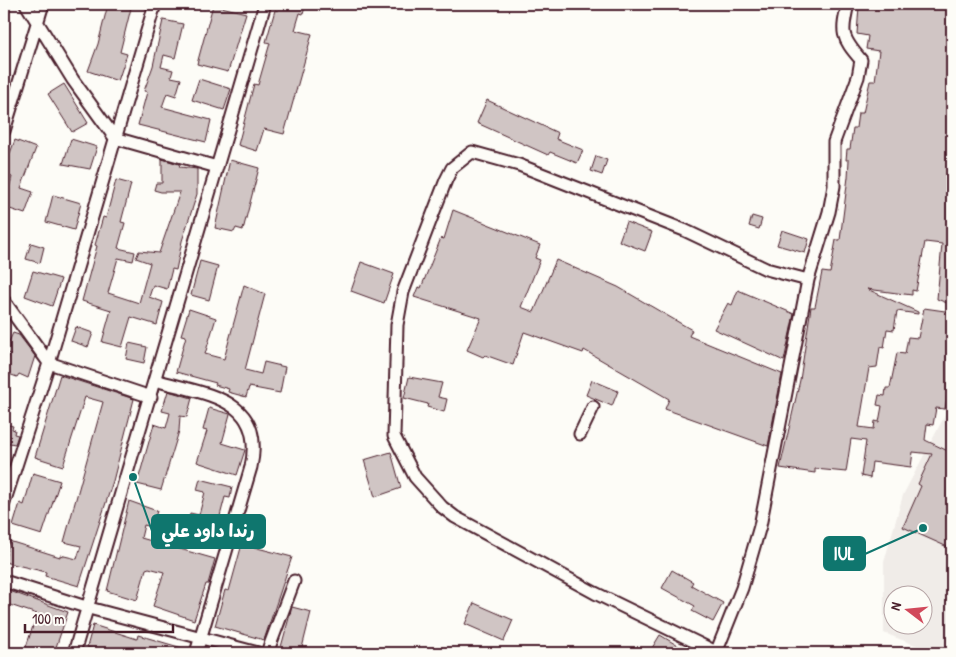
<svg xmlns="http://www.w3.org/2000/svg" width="956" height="657" font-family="'Patrick Hand','Playpen Sans Arabic',sans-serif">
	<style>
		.built { fill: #f0ece8; fill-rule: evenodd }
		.building { fill: #d0c5c4; stroke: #4a1f2b }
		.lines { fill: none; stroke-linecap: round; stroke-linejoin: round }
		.minor-casing { stroke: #4a1f2b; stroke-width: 15 }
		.minor { stroke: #fdfcf7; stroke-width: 11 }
		.leader { fill: none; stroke: #0f766e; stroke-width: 2 }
		.callout-dot { fill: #0f766e; stroke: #fdfcf7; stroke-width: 2 }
		.callout { fill: #0f766e; stroke: #0f766e; stroke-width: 2 }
		.callout-label { font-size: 18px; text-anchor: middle; font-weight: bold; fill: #fff }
	</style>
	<rect width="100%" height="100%" fill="#fdfcf7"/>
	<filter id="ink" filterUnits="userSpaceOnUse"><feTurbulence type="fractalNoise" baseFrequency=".02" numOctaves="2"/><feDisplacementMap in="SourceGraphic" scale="10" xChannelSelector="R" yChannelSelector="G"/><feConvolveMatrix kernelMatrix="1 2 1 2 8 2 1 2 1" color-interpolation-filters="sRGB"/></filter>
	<g filter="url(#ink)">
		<!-- built -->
		<path class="built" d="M952,402V653H936L884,633V562L903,495ZM894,594H924V624H894Z"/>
		<!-- building -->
		<path class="building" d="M108,4H132L120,52L127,54L118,81L88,71L98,44Z
			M280,4H306L303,14L300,13L295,30L312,34L284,134L264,129L257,151L238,145L254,84L258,85L270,43L266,42L275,10L278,11Z
			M868,4H908L944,8L945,4H952V305L937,299L942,244L925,242L916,291L912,290V295L867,289L918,312V314L897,311L894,330L887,329L884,348L880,347L877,367L869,368L859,427L874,429L875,421L879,422L882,406L877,405L879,395L885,396L886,388H890L897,353L905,354L908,337L918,338L924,308L952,312V392H948L945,409L936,408L933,425L927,424L925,440L952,453V549L903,527L921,486L918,484L932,454L913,452L911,467L872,462L870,478L861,476L866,441L851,439L846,472L815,469V473L780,468L800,380L811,307H815L822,272L830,273L836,240H840L848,177L849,160H846L847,149H850L853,128H856L858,113H863L870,81H875L879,51L866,49L868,36L857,34L859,6L867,8Z
			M213,5L246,13L228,72L197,64Z
			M163,20L183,24L175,58L164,55L161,67L173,70L171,77L181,79L176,96L167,93L162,107L211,120L206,142L138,125L147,92L144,91L153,66Z
			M199,79L231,89L224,110L192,100Z
			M64,84L88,123L72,132L48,94Z
			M487,100L558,133L556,139L583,150L577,163L550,152L548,155L477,123Z
			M71,139L97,147L90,169L63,164Z
			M15,140L36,148L21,188L33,192L25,214L4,207L12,177L4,174V169Z
			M596,156L607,160L602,175L591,171Z
			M162,159L179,164L180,167L197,169V194L182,241L176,270L172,269L167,289L153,285L149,297L163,302L157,325L131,317L122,347L102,342L111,310L82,301L97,246L95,245L103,217L106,218L116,180L131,184L121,222L125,223L118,248L135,252L133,261L118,258L108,293L139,303L150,263L136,258L139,251L159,253L180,192H161L154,190L156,183H162Z
			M230,160L259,168L243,230L236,228L234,232L215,228Z
			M53,195L81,203L74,230L46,222Z
			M453,210L540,245L535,258L540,260L521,307L534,312L556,260L618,287L692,330L689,336L782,374L768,446L665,409L669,399L584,350L583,353L524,332L513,365L485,355L483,357L467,350L481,318L414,297L418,287L421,288L441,238L444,239Z
			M752,216L762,219L759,229L749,226Z
			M626,222L652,232L645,251L619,241Z
			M782,230L809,239L805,253L777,245Z
			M31,243L44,247L40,263L26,259Z
			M200,261L218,266L209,300L191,295Z
			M361,262L394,274L384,303L351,291Z
			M33,271L61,279L52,306L25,296Z
			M244,285L265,294L245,370L261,374L264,362L285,367L280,393L249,387L246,397L228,392L229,389L215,385L216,383L176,372L186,336L181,335L189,309L216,318L205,354L224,359Z
			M738,290L794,314L784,361L714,329L728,303L732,305Z
			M76,327L93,333L88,347L71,341Z
			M13,333L19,335L35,356L28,378L19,374L17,377L6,373L8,368L5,367L10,354L4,352Z
			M129,343L147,347L144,363L126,359Z
			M60,375L134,399L113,481L79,586L45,576L46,572L4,562L9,541L60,557V555L77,559L81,546L64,542L103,402L85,397L63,466L35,457Z
			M409,377L442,383L438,397L447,399L444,412L427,407L428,404L404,398Z
			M592,380L618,391L612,406L586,395Z
			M168,391L192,398L187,417L180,416L179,431L161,490L137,484L154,424L166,428L170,413L162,411Z
			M209,408L230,414L222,443L245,450L237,475L197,462L207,431L203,430Z
			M4,424L13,426L12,429L15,430L14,434L18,435L15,444L4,442Z
			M391,452L401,488L375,497L364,460Z
			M33,473L60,481L42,535L13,526L20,503L24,505Z
			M200,479L232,487L230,498L225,497L219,520L225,522L221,539H217L216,543L190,536L191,532L186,531L190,513L199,515L205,492L197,490Z
			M129,501L157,511L152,527L144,525L141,538L215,559L208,584H206L194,620L153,606L164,572L149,568L146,569L137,600L107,591Z
			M242,544L292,557L264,640L215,626L225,590L229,591Z
			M672,570L693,582L691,585L723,603L713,622L692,611L695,606L662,588Z
			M4,589L68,612L54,653H24L37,614L4,603Z
			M474,603L513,620L504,641L465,624Z
			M292,607L311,612L301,652L281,647Z
			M93,625L137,639L138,635L189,650V653H108L87,647Z
			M660,635L690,653H649Z"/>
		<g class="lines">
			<!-- minor casing -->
			<g class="minor-casing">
				<path id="minor" d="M26,4L73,80L115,138L217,167
					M4,131L43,4
					M4,301L49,363L151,397
					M155,380C205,395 266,397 251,467L196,653
					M580,434L593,407
					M4,503L49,363L155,4
					M4,581L89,608L258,653
					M716,652L595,593L455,517L442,507L415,477L394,436L397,325L403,292L446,180L452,168L472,152L519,165L684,230L766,269L808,280
					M74,653L265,4
					M267,653L294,581
					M716,653L742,588L760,526L808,280L829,212L834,186V142L858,77L861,60C841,37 841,33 848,4"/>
			</g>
			<!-- minor -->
			<use href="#minor" class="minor"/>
		</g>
	</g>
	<!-- callouts -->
	<path class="leader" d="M133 477L152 531M923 528L865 554"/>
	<g class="callout-dot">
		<circle cx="133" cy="477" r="5"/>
		<circle cx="923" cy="528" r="5"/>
	</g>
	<g class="callout">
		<rect x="152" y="515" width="113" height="33" rx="5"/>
		<rect x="824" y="537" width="41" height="33" rx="5"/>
	</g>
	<g class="callout-label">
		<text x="208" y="537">رندا داود علي</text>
		<text x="844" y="560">IUL</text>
	</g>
	<!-- margin -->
	<rect width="956" height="657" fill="none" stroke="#fdfcf7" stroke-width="20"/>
	<rect x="10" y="10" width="936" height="637" fill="none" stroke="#4a1f2b" stroke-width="2" filter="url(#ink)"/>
	<!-- north arrow -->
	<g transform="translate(908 610) rotate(286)"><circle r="24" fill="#fdfcf7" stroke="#b5a4a5"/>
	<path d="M0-4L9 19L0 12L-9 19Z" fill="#d1495b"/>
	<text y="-8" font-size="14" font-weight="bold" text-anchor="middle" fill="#4a1f2b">N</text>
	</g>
	<!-- scale -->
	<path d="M25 624v8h148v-8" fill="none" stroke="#4a1f2b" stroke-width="2.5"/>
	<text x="32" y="624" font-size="15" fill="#4a1f2b" stroke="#fdfcf7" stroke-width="4" paint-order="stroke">100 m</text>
</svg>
